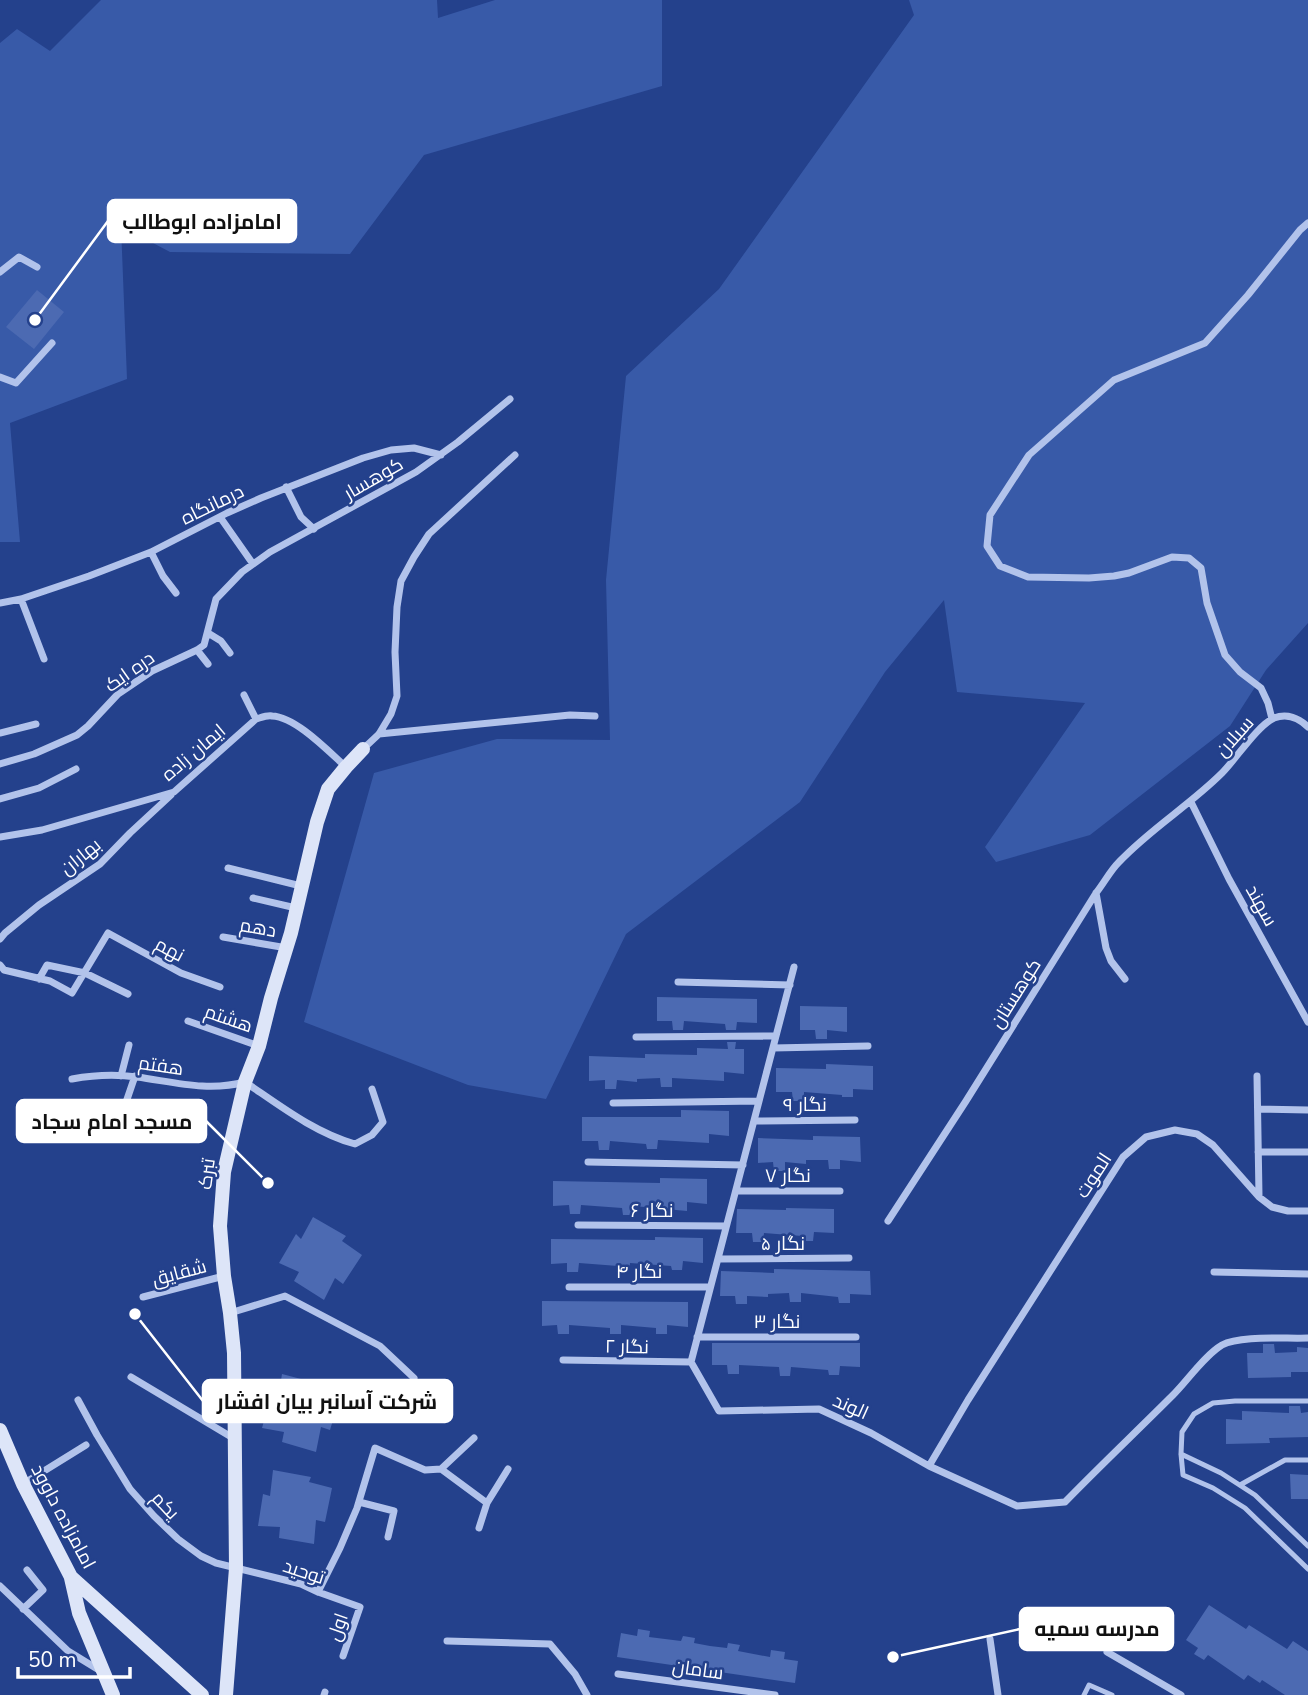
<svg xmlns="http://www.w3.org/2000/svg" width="1308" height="1695" font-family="'Nunito Sans',Cairo,sans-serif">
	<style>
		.green { fill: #385aa8 }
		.building { fill: #4c6ab2 }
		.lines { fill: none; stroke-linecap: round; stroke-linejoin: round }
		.lane { stroke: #b2c3eb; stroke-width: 5 }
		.street { stroke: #b2c3eb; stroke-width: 7 }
		.secondary { stroke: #dde5f8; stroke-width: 14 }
		.labels { text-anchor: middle; stroke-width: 5; stroke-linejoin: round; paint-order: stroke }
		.street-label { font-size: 19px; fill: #fff; stroke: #24418c }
		.leader { fill: none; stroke: #fff; stroke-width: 2.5 }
		.callout-dot { fill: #fff; stroke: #24418c; stroke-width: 2.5 }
		.callout { fill: #fff; stroke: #fff; stroke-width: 2.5 }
		.callout-label { font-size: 21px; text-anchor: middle; font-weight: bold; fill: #111 }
	</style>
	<rect width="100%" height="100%" fill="#24418c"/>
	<!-- green -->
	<path class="green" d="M101,0H437L438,18L495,0H662V86L424,155L350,254L170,252L121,226L127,379L10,423L20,542H0V43L17,29L50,51Z
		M909,0H1308V623L1266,670L1230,726L1090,835L996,862L985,847L1085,703L957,692L944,600L885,672L800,802L626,934L546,1099L468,1085L304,1022L374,773L497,739L610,740L606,580L626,376L719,289L914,15Z"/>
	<!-- building -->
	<path class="building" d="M37,290L64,312L34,349L6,327Z
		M657,997L757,999V1023L737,1022L736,1030H726L725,1024L684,1021L683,1030H673L672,1021H657Z
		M800,1006L847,1007V1032L827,1030V1039H816L815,1030H800Z
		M727,1042H736L735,1049H744V1074L724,1072V1081L672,1078V1087H661L660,1078L637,1079V1082L617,1080L616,1089H605V1080L589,1081V1056L645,1058V1054L697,1055V1048L728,1049Z
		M826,1064L873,1066V1090L853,1089V1097H842V1095L804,1092V1101H793L792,1092H776V1068L826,1069Z
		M681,1110L729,1111V1136L709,1134V1143L658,1140L657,1149H647L646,1144L610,1141L609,1150H599L598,1141H582V1117H681Z
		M813,1136L860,1137L861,1162L840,1160V1169H829L828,1160H806V1164L785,1162V1171H774L773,1162L758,1163V1138L813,1140Z
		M660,1178L707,1179V1204L687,1202V1211L634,1206L633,1215H623L622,1208L581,1205L580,1214H570L569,1205L553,1206V1181L660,1183Z
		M786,1208L834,1209V1233L814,1232L813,1241H803L802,1236L764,1233L763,1242H753L752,1233H736L737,1209L786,1210Z
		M313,1217L346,1236L342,1241L362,1255L343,1284L335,1278L324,1300L294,1281L299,1272L279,1263L296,1234L301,1239Z
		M655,1237L703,1238V1263L683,1261L682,1270H672L671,1266L630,1263L629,1272H619L618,1266L579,1263L578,1272H567V1263L551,1264V1239L655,1240Z
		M774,1269L870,1271L871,1295L850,1294V1303H839L838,1297L801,1293V1302H790L789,1293L768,1294V1297L747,1296V1304H736L735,1296H720L721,1271L774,1273Z
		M542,1301L688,1302V1327L667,1325V1334H656V1328L621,1325V1334H610V1328L569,1325V1334H558L557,1325L542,1326Z
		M712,1343H860V1367L840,1366L839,1375H829L828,1370L791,1367L790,1376H780L779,1367L739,1365V1374H728L727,1365H712Z
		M1263,1344H1274L1275,1353L1297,1352V1347L1308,1348V1372H1291V1377L1248,1378L1247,1353H1263Z
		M282,1374L320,1384L317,1389L340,1397L330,1430L321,1427L316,1452L282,1442L284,1432L262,1428L271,1396L278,1399Z
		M1289,1406H1300L1301,1413L1308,1412V1437L1269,1438L1270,1443L1226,1444V1419L1242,1420V1411L1289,1413Z
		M273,1470L311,1477L309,1482L332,1488L325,1522L316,1520L314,1544L279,1538L280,1527L258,1526L263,1494L270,1496Z
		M1290,1474L1308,1475V1499H1291Z
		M1209,1605L1246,1629L1249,1625L1287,1649L1293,1641L1308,1651V1695H1285L1262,1680L1260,1683L1248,1675L1244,1680L1208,1655L1204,1660L1194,1654L1198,1648L1186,1640Z
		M638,1629L650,1631L649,1637L681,1641L683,1636L695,1638L694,1643L710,1646L727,1648L728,1643L740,1645L738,1651L770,1657L771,1650L785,1652L784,1659L798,1661L795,1683L617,1657L621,1633L637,1636Z"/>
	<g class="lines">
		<!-- lane -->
		<path class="lane" d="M1308,1401H1235L1213,1403L1194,1414L1182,1432L1181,1454L1183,1475L1213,1488L1245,1508L1308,1569
			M1181,1454L1221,1473L1255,1495L1308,1546
			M1240,1485L1285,1460H1308
			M1084,1695L1089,1685L1112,1695"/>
		<!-- street -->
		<path class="street" d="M0,272L19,257L37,267
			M0,377L16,383L52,343
			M286,487L301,517L314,529
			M220,517L253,564
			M151,552L163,576L176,593
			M21,599L44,659
			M0,603L21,599L89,576L151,552L227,513L261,498L363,458L391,450L414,448L441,455
			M208,633L221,641L230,653
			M197,650L208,664
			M244,695L256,719
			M1272,719L1268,703L1261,688L1240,672L1225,655L1207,603L1201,568L1189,558L1172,557L1129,573L1114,576L1089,578L1028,577L1000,566L987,546L990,515L1029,455L1114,380L1205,343L1248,295L1300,230L1308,223
			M0,733L36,724
			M379,734L570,715L595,716
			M363,749L379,734L391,714L397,696L395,652L397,607L401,581L414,557L429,534L515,455
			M0,764L34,754L77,735L88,726L118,694L152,671L197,650L204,645L216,599L242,572L270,552L416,472L458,442L510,399
			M0,799L39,788L76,769
			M1191,802L1229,879L1308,1022
			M0,837L42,830L174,792L256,719C260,718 267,715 272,716C296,717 328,751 346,767
			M228,868L301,886
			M1096,893L1106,948L1111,961L1125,979
			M253,898L296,908
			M223,937L287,948
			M0,939L5,933L39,905L100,864L130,833L171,795
			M0,965L4,970L50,981L72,993L108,933L181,973L220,987
			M794,967L691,1362L719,1411L819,1409L871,1433L929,1466L1017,1506L1065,1502C1100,1466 1137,1431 1173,1395C1187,1381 1205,1355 1222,1345C1240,1335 1286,1339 1308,1338
			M39,979L47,965L85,973L128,994
			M678,982L790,985
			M188,1021L259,1046
			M636,1037L776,1036
			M773,1048L868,1046
			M121,1076L129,1045
			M1257,1076L1259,1196
			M72,1079C94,1075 115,1074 137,1077C174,1082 208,1092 245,1082C279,1105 315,1133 355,1144L372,1135L383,1122L372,1089
			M613,1103L759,1101
			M1258,1109L1308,1110
			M123,1111L135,1076
			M754,1121L855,1120
			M1258,1152H1308
			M588,1162L743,1165
			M736,1191H840
			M888,1221L966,1101L1096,893C1104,883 1110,871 1119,862C1150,829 1190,805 1222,773C1236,759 1257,726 1274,718C1287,713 1299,718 1308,727
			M578,1225L726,1226
			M718,1259L849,1258
			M1214,1272L1308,1274
			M569,1287H710
			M143,1297L224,1276
			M230,1313L285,1296L380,1346L414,1378
			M697,1337H856
			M563,1360L691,1362
			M131,1377L233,1438
			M78,1400L97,1435L130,1489L154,1516L178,1539L201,1556L216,1563L301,1584L318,1592L360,1607L343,1656
			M929,1466L968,1400L1123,1157L1146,1137L1175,1130L1197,1134L1213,1145L1259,1197L1272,1207L1288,1211H1308
			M441,1469L487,1503
			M23,1484L86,1445
			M359,1502L394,1511L388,1537
			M479,1528L487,1503L508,1469
			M0,1586L68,1651L99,1670
			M318,1592L340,1548L357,1508L375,1448L425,1470L441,1469L474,1438
			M23,1609L43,1590L27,1570
			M990,1639L998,1695
			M447,1641L550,1644L575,1674L587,1695
			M1107,1652L1181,1695
			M618,1674L775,1695
			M324,1695L325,1692"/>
		<!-- secondary -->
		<path class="secondary" d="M0,1430L23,1484L71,1577L202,1695
			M71,1578L79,1613L113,1695
			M226,1695L236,1568L234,1353L230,1313L224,1276L220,1226L224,1172L245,1082L259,1046L271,998L291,933L317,822L328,789L346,767L363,749"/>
	</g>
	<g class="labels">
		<!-- street labels -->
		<g class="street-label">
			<text transform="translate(373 478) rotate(-30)" y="7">کوهسار</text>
			<text transform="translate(212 504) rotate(-26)" y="7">درمانگاه</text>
			<text transform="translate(129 671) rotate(-35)" y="7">دره ایک</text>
			<text transform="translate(1234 736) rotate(-48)" y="7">سبلان</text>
			<text transform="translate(193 752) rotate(-40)" y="7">ایمان زاده</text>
			<text transform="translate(80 856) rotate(-39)" y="7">بهاران</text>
			<text transform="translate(1262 905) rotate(61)" y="7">سهند</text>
			<text transform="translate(258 927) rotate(10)" y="7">دهم</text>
			<text transform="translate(170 949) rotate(28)" y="7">نهم</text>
			<text transform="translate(1015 993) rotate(-58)" y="7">کوهستان</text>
			<text transform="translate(229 1018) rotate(19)" y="7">هشتم</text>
			<text transform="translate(161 1065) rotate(8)" y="7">هفتم</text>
			<text x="805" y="1111">نگار ۹</text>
			<text transform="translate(206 1174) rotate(-83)" y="7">تبرک</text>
			<text x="788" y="1182">نگار ۷</text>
			<text transform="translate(1093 1175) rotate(-57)" y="7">الموت</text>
			<text x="652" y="1217">نگار ۶</text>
			<text x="783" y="1250">نگار ۵</text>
			<text x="639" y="1278">نگار ۴</text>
			<text transform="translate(179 1272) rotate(-15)" y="7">شقایق</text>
			<text x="777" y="1328">نگار ۳</text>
			<text transform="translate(627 1346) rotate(1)" y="7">نگار ۲</text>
			<text transform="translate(851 1406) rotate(24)" y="7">الوند</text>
			<text transform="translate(166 1505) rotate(47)" y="7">یکم</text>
			<text transform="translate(64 1516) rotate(62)" y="7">امامزاده داوود</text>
			<text transform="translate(304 1571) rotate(18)" y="7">توحید</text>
			<text transform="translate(337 1627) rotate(-71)" y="7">اول</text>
			<text transform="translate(698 1669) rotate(8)" y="7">سامان</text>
		</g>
	</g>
	<!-- callouts -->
	<path class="leader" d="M35 320L108 221M268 1183L206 1121M135 1314L203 1401M893 1657L1020 1629"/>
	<g class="callout-dot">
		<circle cx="35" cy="320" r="7"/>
		<circle cx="268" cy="1183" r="7"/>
		<circle cx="135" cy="1314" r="7"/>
		<circle cx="893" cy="1657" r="7"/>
	</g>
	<g class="callout">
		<rect x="108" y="200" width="188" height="42" rx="7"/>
		<rect x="17" y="1100" width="189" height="42" rx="7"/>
		<rect x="203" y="1380" width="249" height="42" rx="7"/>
		<rect x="1020" y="1608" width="153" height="42" rx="7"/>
	</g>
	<g class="callout-label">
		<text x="202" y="229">امامزاده ابوطالب</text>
		<text x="112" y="1129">مسجد امام سجاد</text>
		<text x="327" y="1409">شرکت آسانبر بیان افشار</text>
		<text x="1097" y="1636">مدرسه سمیه</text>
	</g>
	<!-- scale -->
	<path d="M18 1667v10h112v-10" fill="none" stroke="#ffffff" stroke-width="3.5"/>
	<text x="28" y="1667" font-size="21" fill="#ffffff" stroke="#24418c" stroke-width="5" paint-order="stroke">50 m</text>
</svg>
